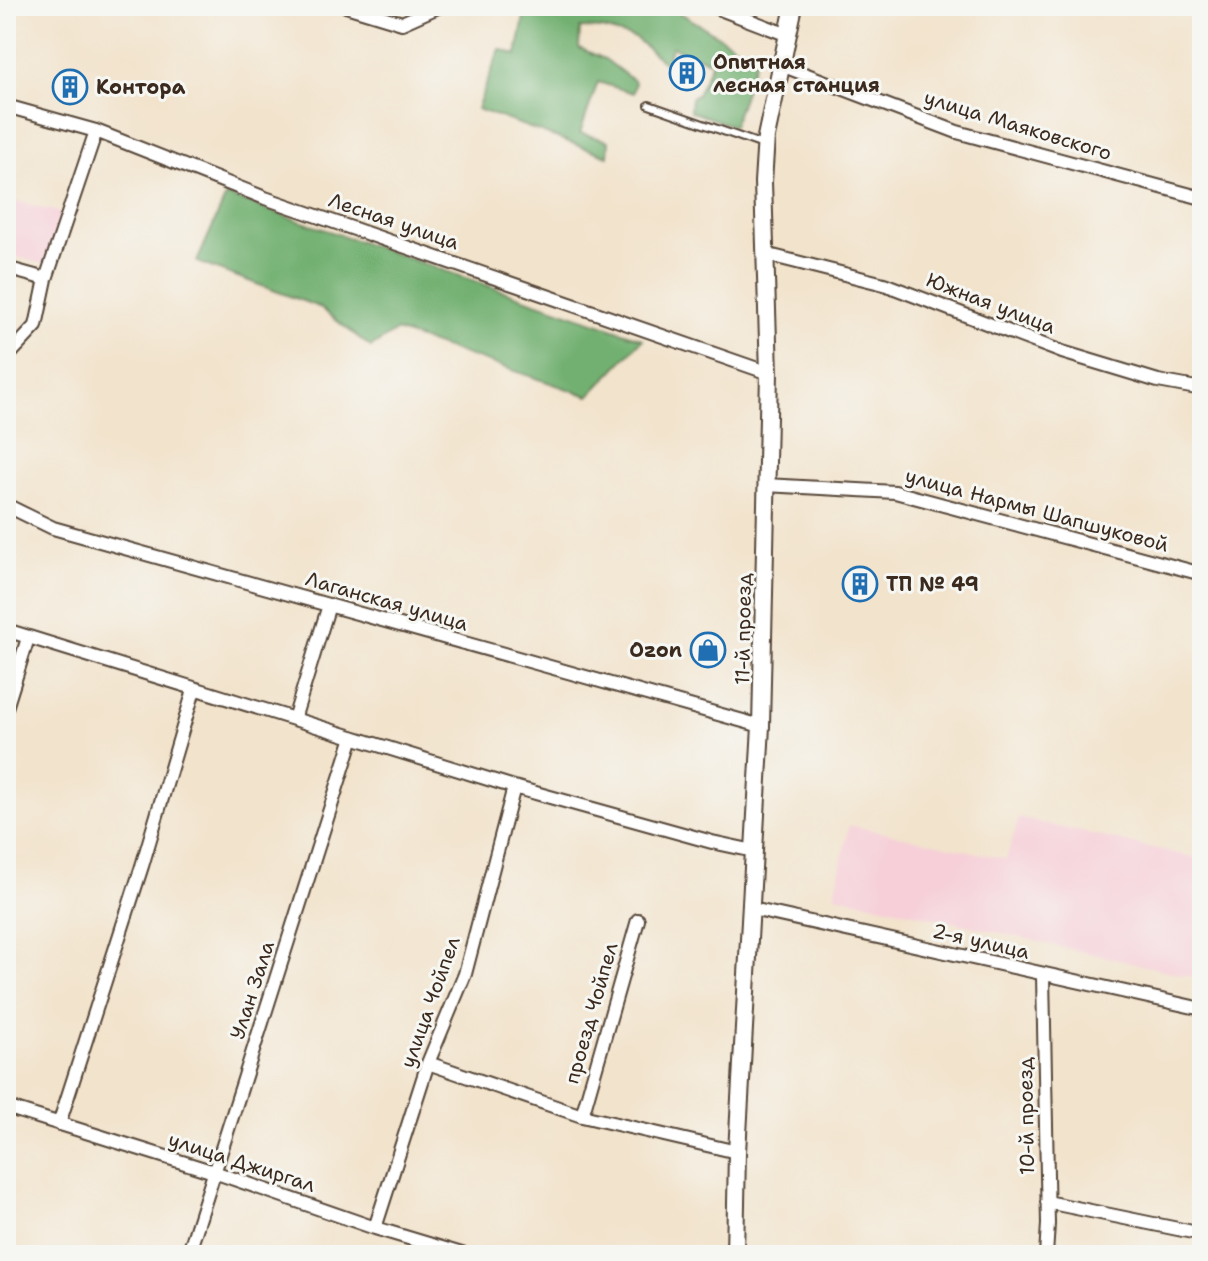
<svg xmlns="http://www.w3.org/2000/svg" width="1208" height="1261" font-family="'Shantell Sans',sans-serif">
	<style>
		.built { fill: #f6cfd8 }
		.forest { fill: #72b071; stroke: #566d48; stroke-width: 2 }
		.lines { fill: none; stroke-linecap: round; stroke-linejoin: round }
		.lane-casing { stroke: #564638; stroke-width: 10 }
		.street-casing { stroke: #564638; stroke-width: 16 }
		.secondary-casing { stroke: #564638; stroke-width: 20 }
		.lane { stroke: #fff; stroke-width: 6 }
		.street { stroke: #fff; stroke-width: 12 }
		.secondary { stroke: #fff; stroke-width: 16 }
		.labels { text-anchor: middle; stroke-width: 6; stroke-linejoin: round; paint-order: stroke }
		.poi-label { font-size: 20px; font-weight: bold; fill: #3b2a1e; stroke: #f6f6f2; text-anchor: start }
		.street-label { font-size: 20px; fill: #3b2a1e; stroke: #f6f6f2 }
	</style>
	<rect width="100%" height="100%" fill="#f6f6f2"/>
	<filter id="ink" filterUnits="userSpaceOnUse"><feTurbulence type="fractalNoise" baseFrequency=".0125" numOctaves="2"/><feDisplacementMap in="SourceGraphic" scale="16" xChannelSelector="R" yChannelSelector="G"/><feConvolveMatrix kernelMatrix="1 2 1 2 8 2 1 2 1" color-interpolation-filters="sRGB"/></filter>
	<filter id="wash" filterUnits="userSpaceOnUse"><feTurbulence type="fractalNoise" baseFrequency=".006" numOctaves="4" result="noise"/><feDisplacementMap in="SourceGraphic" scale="32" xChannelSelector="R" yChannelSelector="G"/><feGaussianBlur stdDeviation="1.8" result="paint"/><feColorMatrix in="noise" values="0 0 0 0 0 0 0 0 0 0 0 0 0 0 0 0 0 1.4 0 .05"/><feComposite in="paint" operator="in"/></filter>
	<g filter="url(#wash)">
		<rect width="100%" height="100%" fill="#f2e3cc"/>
		<!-- built -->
		<path class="built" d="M6,199L63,213L46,265L6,254Z
			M1019,818L1202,859V979L835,895L849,825L1006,859Z"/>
		<!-- forest -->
		<path class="forest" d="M526,6H669L756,59L733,126L690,111L691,98L697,95L712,62L672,47L665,63L635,38L602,29L580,28L579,48L605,59L635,82L633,93L598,82L580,133L609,141L608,156L477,109L500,49L517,55Z
			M226,196H227L643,339L589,396L396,331L371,347L319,307L197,262Z"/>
	</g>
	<g filter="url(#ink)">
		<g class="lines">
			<!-- lane casing -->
			<g class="lane-casing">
				<path id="lane" d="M649,105L763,145"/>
			</g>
			<!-- street casing -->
			<g class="street-casing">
				<path id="street" d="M346,6L402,23L440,6
					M712,6L788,35
					M781,65L957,132L1202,198
					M6,106L96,131L265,198L769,373
					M765,254L884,284L1062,352L1158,381L1202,389
					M6,268L46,279
					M6,363L9,355L36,326L46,279L96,131
					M765,485L895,492L1202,574
					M6,505L53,528L761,726
					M6,630L514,787L712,842L754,851
					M6,708L28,638
					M294,719L329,605
					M752,909L1202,1009
					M1043,976L1048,1224L1046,1255
					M428,1063L582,1116L737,1152
					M6,1107L214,1172L375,1228L465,1255
					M582,1116L638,920
					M59,1124L142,866L194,690
					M1047,1202L1202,1234
					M375,1228L428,1063L465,974L514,787
					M188,1255L353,737"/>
			</g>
			<!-- secondary casing -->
			<g class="secondary-casing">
				<path id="secondary" d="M735,1255L737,1152L761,726L769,373L763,182L766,137L794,6"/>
			</g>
			<!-- lane -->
			<use href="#lane" class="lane"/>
			<!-- street -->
			<use href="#street" class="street"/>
			<!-- secondary -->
			<use href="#secondary" class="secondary"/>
		</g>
	</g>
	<!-- icons -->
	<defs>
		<g id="building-ring" transform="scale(1.8)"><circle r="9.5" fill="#f6f6f2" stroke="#1f6fb2" stroke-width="1.5"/><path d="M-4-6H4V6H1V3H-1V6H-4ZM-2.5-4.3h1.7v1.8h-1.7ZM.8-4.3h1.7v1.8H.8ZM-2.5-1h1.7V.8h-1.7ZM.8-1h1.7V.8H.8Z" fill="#1f6fb2"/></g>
		<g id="shop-ring" transform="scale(1.8)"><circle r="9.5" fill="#f6f6f2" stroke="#1f6fb2" stroke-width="1.5"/><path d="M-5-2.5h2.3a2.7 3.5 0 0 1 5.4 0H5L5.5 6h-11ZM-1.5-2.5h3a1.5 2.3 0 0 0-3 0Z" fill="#1f6fb2"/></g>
	</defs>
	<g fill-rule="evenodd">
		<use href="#building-ring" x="687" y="73"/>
		<use href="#building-ring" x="70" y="87"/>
		<use href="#building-ring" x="860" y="584"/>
		<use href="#shop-ring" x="708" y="650"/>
	</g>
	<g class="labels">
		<!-- poi labels -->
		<g class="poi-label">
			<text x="713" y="69">Опытная<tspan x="713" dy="23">лесная станция</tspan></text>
			<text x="96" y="94">Контора</text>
			<text x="886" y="591">ТП № 49</text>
			<text x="682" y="657" text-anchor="end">Ozon</text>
		</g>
		<!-- street labels -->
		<g class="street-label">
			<text transform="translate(1018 125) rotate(17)" y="7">улица Маяковского</text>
			<text transform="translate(394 221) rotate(19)" y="7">Лесная улица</text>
			<text transform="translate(991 303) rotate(21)" y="7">Южная улица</text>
			<text transform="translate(1037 510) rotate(15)" y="7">улица Нармы Шапшуковой</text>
			<text transform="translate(387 601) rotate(16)" y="7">Лаганская улица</text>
			<text transform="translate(743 629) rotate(-89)" y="7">11-й проезд</text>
			<text transform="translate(981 941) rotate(13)" y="7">2-я улица</text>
			<text transform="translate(252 990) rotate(-72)" y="7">Улан Зала</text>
			<text transform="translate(430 1002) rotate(-70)" y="7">улица Чойпел</text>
			<text transform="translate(591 1013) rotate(-74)" y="7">проезд Чойпел</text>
			<text transform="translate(1026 1116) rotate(-91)" y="7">10-й проезд</text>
			<text transform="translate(242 1162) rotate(18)" y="7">улица Джиргал</text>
		</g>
	</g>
	<!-- margin -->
	<rect width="1208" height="1261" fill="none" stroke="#f6f6f2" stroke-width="32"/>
</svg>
